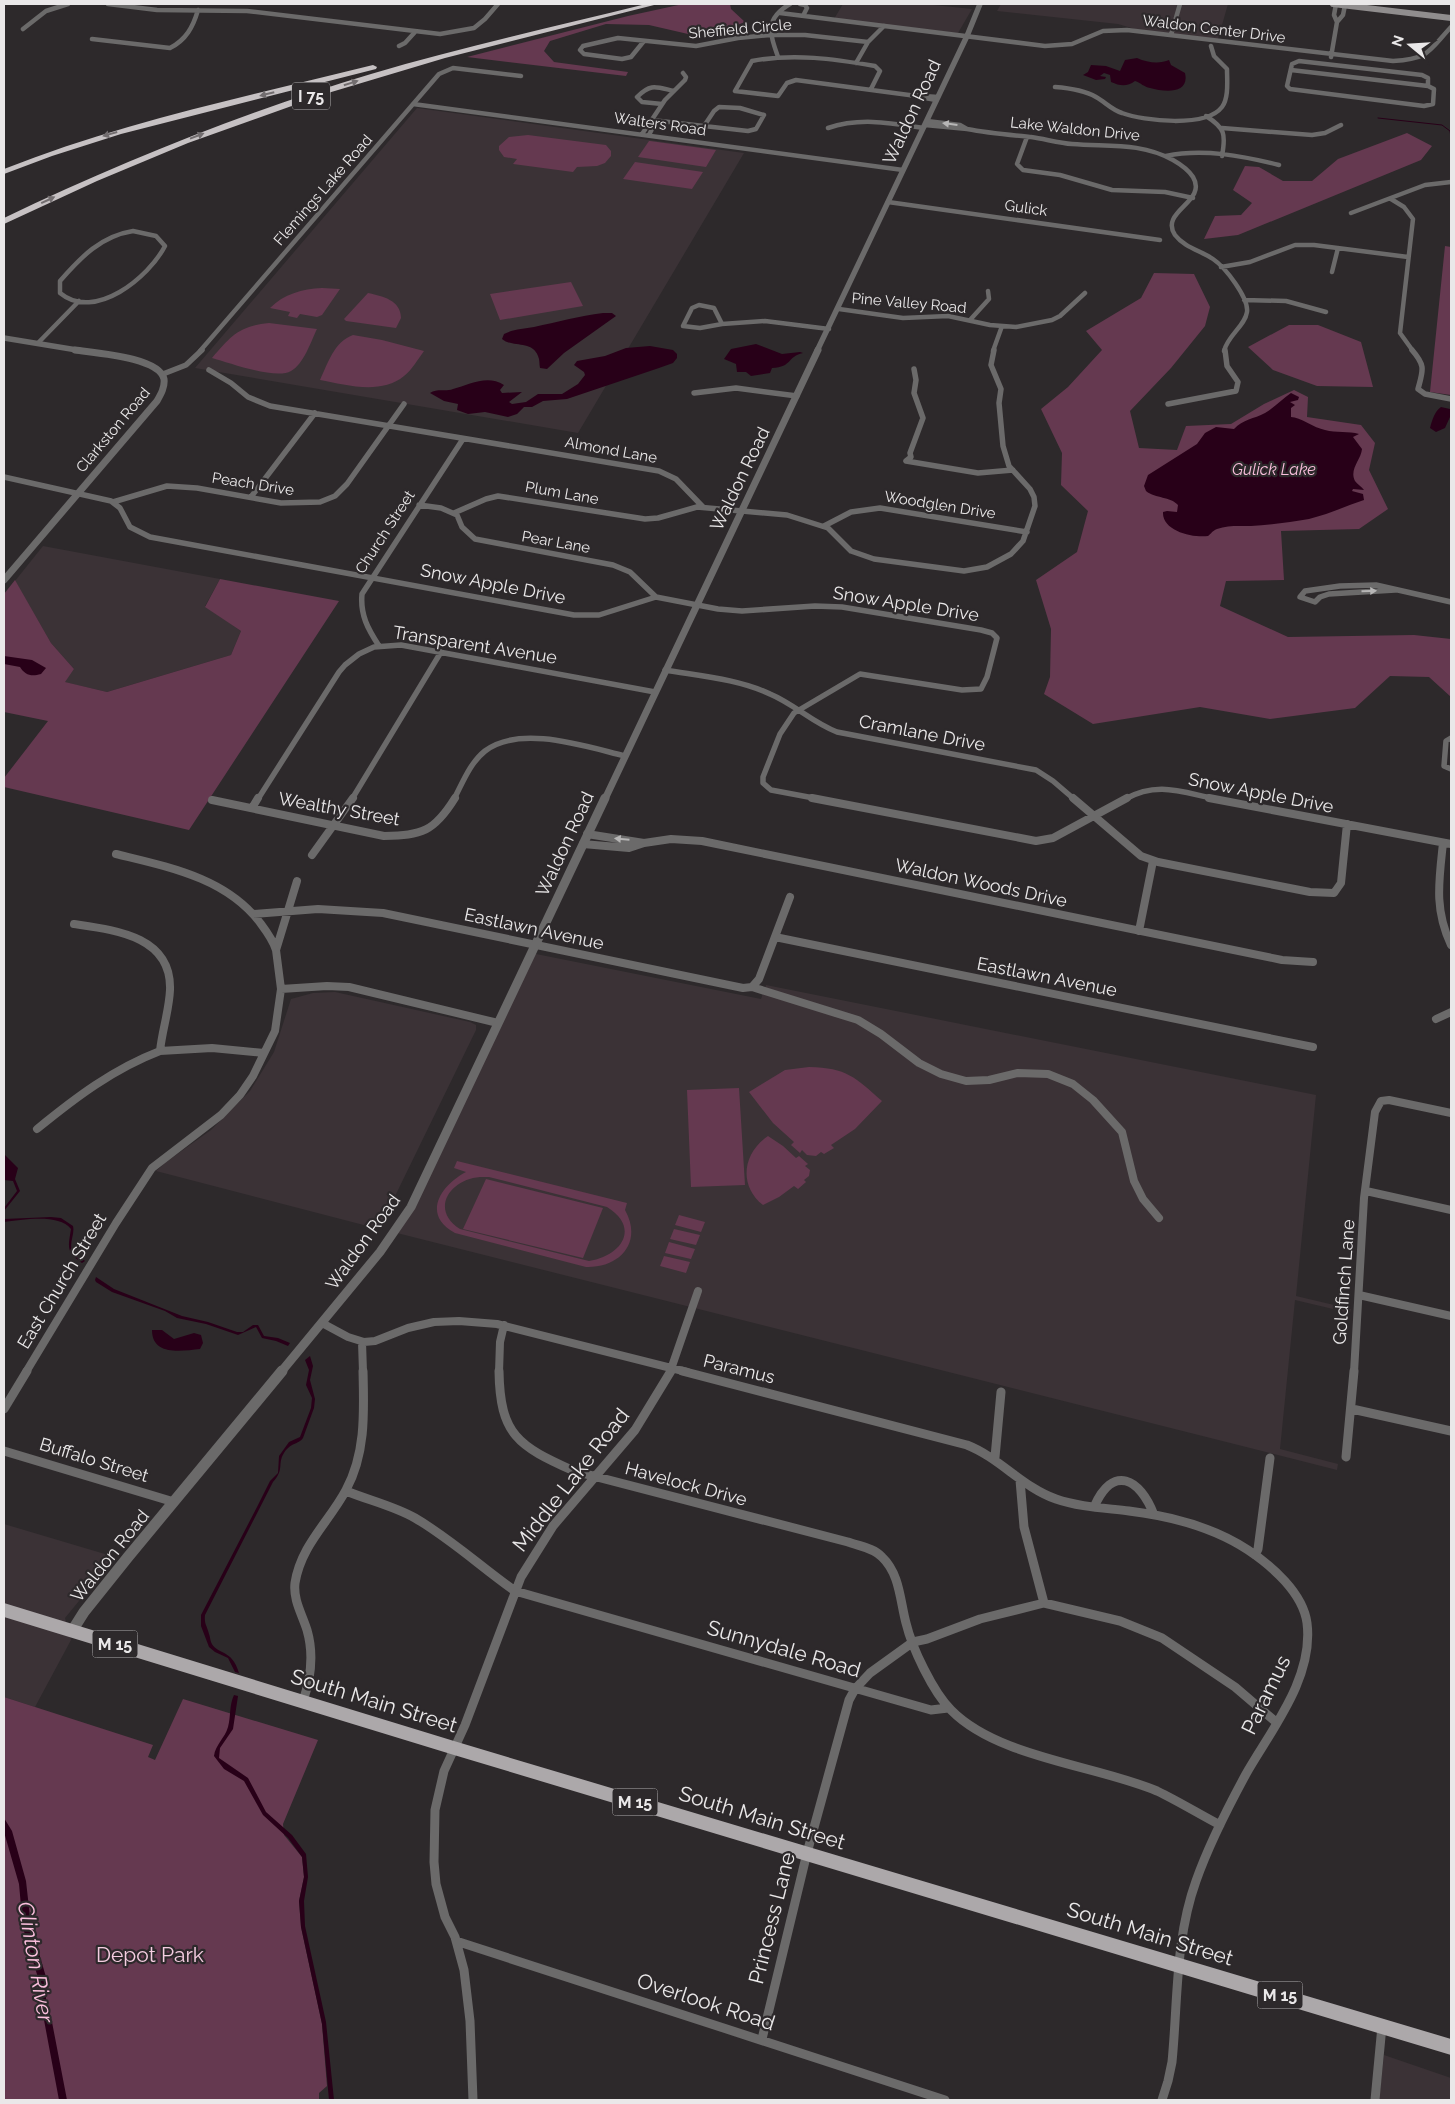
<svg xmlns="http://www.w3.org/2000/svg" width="1455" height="2104" font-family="Raleway,sans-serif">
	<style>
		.built { fill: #3b3236 }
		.green { fill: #653950; fill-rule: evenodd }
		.water { fill: #280018 }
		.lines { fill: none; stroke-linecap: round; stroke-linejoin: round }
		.stream { stroke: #280018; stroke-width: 1 }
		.minor-far3 { stroke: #6b6a6a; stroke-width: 4.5 }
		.minor-far2 { stroke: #6b6a6a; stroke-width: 5.5 }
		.minor-far1 { stroke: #6b6a6a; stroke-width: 8 }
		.minor { stroke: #6b6a6a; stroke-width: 9 }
		.tertiary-far3 { stroke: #6b6a6a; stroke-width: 5.5 }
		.tertiary-far2 { stroke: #6b6a6a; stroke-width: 7 }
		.tertiary-far1 { stroke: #6b6a6a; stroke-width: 9 }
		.tertiary { stroke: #6b6a6a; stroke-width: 11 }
		.secondary { stroke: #908d8e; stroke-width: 6 }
		.primary { fill: #aca8aa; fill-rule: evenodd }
		.motorway { fill: #c6c1c3; fill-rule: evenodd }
		.oneway { fill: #726d6f }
		.oneway2 { fill: #b7b6b6 }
		.labels { text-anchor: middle; stroke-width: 4.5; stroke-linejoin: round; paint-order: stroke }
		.far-street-label { font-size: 15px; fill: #eae8e9; stroke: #2d292b }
		.shield { fill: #2d292b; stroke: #b1afb0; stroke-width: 1 }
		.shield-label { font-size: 16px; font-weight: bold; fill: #eae8e9 }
		.far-water-label { font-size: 16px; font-style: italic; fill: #fbbfdd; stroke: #2d292b }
		.street-label { font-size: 18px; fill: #eae8e9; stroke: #2d292b }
		.near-street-label { font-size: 21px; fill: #eae8e9; stroke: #2d292b }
		.near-park-label { font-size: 21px; fill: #f5cde1; stroke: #2d292b }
		.near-water-label { font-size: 22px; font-style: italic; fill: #fbbfdd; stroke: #2d292b }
	</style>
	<rect width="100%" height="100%" fill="#2d292b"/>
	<!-- built -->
	<path class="built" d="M843,4H924L972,9L958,33L834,19Z
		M1001,4H1228L1218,39L1135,29L1118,24L997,11Z
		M417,108L744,153L578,433L195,368Z
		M43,546L220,579L205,606L241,631L231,655L107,692L64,682L74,669L51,643L15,581Z
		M531,953L761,999L766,985L1316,1095L1296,1296L1351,1309L1350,1313L1295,1300L1280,1449L1338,1464L1337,1470L397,1233Z
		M335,992L470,1022L476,1025V1030L379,1229L156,1171L166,1162L211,1130L250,1091L274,1052L291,999L313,993Z
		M4,1524L115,1557L65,1618L71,1640L35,1707L4,1697Z
		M1384,2055L1451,2078V2100H1379Z"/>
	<!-- green -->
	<path class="green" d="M683,4H730L731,9L745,22L722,31L688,34L649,25L606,24L550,41L544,51L554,62L628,72L626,76L467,57L628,16Z
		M1407,133L1432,146L1421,160L1238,235L1204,239L1215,216L1241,215L1252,203L1233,190L1245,166L1259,167L1283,181H1312L1338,159Z
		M528,135L606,145L611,151V156L605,163L597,166L577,167L573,172L513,164L517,159L504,157L499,150V146L509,137Z
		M649,141H650L716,150L706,167L638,157Z
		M635,162L703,172L692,189L623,179Z
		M1445,246L1451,247V395L1430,392Z
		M1154,273L1194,274L1210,307L1205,326L1171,368L1130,411L1139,448L1177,450L1186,426L1231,424L1264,404L1294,390L1308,397L1307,417L1361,425L1375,443L1369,470L1388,509L1359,529L1281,531L1284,580L1226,581L1220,606L1288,637L1414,635L1451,639V697L1429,677L1390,676L1355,708L1270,719L1200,707L1093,724L1044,694L1050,677L1051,629L1036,580L1077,552L1088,511L1061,485L1062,453L1041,409L1068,387L1102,350L1086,331L1141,298Z
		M571,282L583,306L500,320L490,294Z
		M322,288L340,289L322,315L317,317L300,314L297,318L288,316L290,312L270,308C284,294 302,289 322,288Z
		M368,293C382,296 401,300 401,318L396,328L346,321L344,319Z
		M269,323L317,329C311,341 304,364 291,371C276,380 230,363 212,358C231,336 239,326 269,323Z
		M1289,325H1318L1361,342L1373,387L1317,386L1273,370L1248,347Z
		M353,335L382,340L424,351C418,359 412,370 404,376C381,395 346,385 320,380C328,363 334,342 353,335Z
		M220,579L339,601L189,830L4,787V778L48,721L4,712V594L15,580L51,643L74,669L65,682L107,692L231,655L241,631L205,607Z
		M809,1067C847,1068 855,1077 882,1101L855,1129L831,1145L834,1148L824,1154L821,1152L816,1156L807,1155L802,1150L800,1153L791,1145L794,1142L773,1123L749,1092L785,1070Z
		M739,1088L745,1185L691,1187L687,1090Z
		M768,1136L783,1146L796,1158L799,1156L808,1164L805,1166L810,1170L809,1176L804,1180L806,1182L798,1189L794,1186L779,1197L763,1205C738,1185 743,1153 768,1136Z
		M457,1161L627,1203L625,1210C643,1242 620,1268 586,1267L455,1233C421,1215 441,1185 466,1172L454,1168ZM480,1177H489L607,1207C641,1228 621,1256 589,1261L460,1229C429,1209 451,1179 480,1177Z
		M486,1179L603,1208L583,1258L463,1229Z
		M679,1215L705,1222L701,1232L675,1225Z
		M674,1229L700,1235L696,1245L670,1239Z
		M669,1242L695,1249L691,1259L665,1253Z
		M664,1256L690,1262L686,1273L660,1266Z
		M4,1697L153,1745L148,1757L155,1760L183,1699L318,1740L283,1824L284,1835L302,1857L304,1877L299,1901L301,1927L322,2024L327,2086L319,2093V2100H4Z"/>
	<!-- water -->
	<path class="water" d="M1137,58C1148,63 1160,64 1169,60L1171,65L1185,73C1190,95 1164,92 1150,88C1144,87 1141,83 1135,81C1127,87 1120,86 1111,82L1110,75L1104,73L1100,76L1106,77L1105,79L1096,80L1083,75L1088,72L1091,65L1106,66L1120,71L1125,60Z
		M603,313H612L616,316L564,353L547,369L540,368C539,364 540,360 538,356C532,340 512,348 502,339L504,334C513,329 524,329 534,327C557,322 579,316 603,313Z
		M756,344L782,354L800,352L803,353C786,357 793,367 772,368L770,373L751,376L746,372H737L736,364L724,359L731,349Z
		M650,346L673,350L677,354V358L673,363L659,368L567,399L543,401L532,407H524L517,414L508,417L485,412L468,414L457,410L458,404L444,401L430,393C437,388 446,392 453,389C469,385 487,374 504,385L500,390L502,393L522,392L509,402L512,404L526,402L538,394H562L578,384L585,375L584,372L574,365L577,361L605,356L626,348Z
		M1291,393L1299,397L1298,400L1290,402L1295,405L1291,408V417C1300,417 1314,428 1325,430C1336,433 1349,431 1359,434L1353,437L1362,449C1361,460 1349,469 1355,481C1357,484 1362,487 1364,490L1353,489L1352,491L1363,494L1364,500C1346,506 1329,514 1309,519C1291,522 1270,525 1251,526C1239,526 1228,525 1217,529C1212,531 1211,534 1208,536C1193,538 1162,531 1163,512L1167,511L1177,512L1178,505C1170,496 1156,499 1146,491L1144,486L1148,475L1197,444L1205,433L1216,427L1234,429C1243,419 1254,419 1265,413C1275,407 1282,399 1291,393Z
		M1441,407L1450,409V417L1445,428L1436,432L1430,428C1432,420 1435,411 1441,407Z
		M4,656L32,660L46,668L41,674C31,677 25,675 20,667L4,664Z
		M4,1154L18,1168L15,1179L20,1191L4,1211V1208L17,1191L13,1181L4,1180Z
		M51,1217L61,1218L73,1226C75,1234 69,1243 72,1250C74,1255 81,1257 85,1261L82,1263C66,1251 68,1248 71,1229C59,1213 22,1220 4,1222V1219Z
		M96,1277L114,1289L182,1316L208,1322L237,1332H243L253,1325H258L264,1336L278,1338L290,1343L288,1346L276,1341L262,1338L256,1327L238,1335L206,1324L177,1318L165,1311L112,1292L96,1282L95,1280Z
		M152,1330H162L174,1339L194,1333L201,1335L203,1343L200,1349C181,1351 152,1356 152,1330Z
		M310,1356L313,1366L310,1380L315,1399L314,1408L303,1438C298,1445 291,1442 284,1453C277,1464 285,1469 273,1482L205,1615C204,1624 207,1626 209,1634C210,1636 210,1639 211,1642C216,1655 232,1648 239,1673L235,1672L228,1658L215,1652L209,1647L201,1626V1615L257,1507L270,1481L278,1473L279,1456L289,1442L300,1437L311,1408L312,1398L306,1385L309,1370L305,1360Z
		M234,1695L238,1696L233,1729L220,1748L219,1758L248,1778L266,1812L292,1835L306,1854L308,1877L304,1901L305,1926L326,2022L334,2100H329L322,2024L301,1927L299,1901L304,1877L302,1857L288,1838L263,1815L244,1781L224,1769L214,1756C215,1745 225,1738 228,1727C231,1716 229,1706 234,1695Z
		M4,1818L12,1831L26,1881L31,1926L46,1977V1999L52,2022L67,2100H59L44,2020L38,2002L39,1981L23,1928L19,1884L4,1832Z"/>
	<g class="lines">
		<!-- stream -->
		<path class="stream" d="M1378,118L1442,125L1450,131L1451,137"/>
		<!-- minor-far3 -->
		<path class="minor-far3" d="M108,4L157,10L247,11L440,34L474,28L485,19L498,4
			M800,4L805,5L807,8L803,16
			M1336,4L1334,15L1337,22
			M780,13L1045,46L1072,44L1103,31L1127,30L1393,61C1429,59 1428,52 1451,27
			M23,29L46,11L68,4
			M1171,35L1180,4
			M92,39L170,48C186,40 193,27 198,10
			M644,41L631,57L622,59L584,54L580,50L583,46L618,38L696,46L738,38L770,35H805L868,42
			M399,46L405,43L415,32
			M778,57C770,34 764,19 790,4
			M1331,57L1337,22L1343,15L1345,5
			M1299,61L1422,75L1428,78V86L1434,89L1433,104L1424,106L1290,89L1287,86L1292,64Z
			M856,63L868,42L884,26
			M1291,70L1428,86
			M1055,87C1069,88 1084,90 1096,97C1105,102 1112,110 1122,113C1144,121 1206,128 1222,107C1229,98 1227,80 1227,69L1214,56L1211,46
			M871,89L880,71L875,66C834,59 794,53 752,61L735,91L778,96L787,83L796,80L909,95
			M936,100L909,95L938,97
			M413,104L903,170
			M662,104L642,102L637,97C651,83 656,87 674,91
			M719,107L740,108L764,115L756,129L748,131L704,126L714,111Z
			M1206,116C1225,128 1226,134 1222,156
			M652,120L704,126
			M651,121L665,100L685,80L686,77L683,73
			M925,125L967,129L960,125L927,121
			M828,128C860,117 891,123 923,128
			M1222,128L1312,135L1325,133L1341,125
			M967,129C988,133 1010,135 1031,137C1045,139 1059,143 1072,144C1108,147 1140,142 1173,160C1180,164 1188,169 1193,177C1208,202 1159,211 1175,235C1184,247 1201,251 1213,259C1225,267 1249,298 1247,312C1245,326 1228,335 1224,351
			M642,134L651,121L653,127L649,135
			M1027,137L1017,164L1023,170L1060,175L1112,190L1165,192L1193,198
			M1166,156C1203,148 1243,156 1279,165
			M1391,199L1404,207L1413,219L1400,333L1413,351
			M888,202L1160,240
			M1351,213L1425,185L1451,182
			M133,231L156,236L165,246C149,277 95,322 60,293V281C81,257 101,236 133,231Z
			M1221,267L1250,262L1295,245H1314L1408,257
			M1332,272L1338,248
			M1244,300L1286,301L1326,312
			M699,305L714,308L722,324L700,328L683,326L692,308Z
			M839,309L903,318L948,316L990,325L1016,327L1052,320L1060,316L1085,293
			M970,320L989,299L988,291
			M722,324L765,321L829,329
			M38,343L79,301
			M200,351L439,74L453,68L521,76
			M993,351L1002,326"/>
		<!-- minor-far2 -->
		<path class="minor-far2" d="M1412,350C1426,366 1423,370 1418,389L1425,394L1451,399
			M914,369L916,380L914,393L923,418L910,453L911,457L906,461L978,473L1013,470
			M209,370L231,383L248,397L270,406L659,471L676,479L703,507
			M163,374L186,365L202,350
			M694,393L736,388L797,396
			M1168,404L1236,391L1238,382L1227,366L1225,350
			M4,477L111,501L120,508L130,527L150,537L574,615H599L656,597L718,609L742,611L815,606L842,607L981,630L992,633L997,638L987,677L981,689L962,690L860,674L794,713L780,734L763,777V783L771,790L819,799
			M251,497L315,413
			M113,502L167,486L197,488L281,503L320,502L335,496L347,484L404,404
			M419,505L441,508L457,515L462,527L475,539L613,565L630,572L656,597
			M454,513L486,499L498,496L645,519L658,518L697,507L787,515L828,528L851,551L874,559L964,571L987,567L1011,554L1023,541L1035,506L1034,497L1030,489L1009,466L1003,446L999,403L1001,389L991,365L994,350
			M824,526L851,512L880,508L1027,532
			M1395,590L1329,594L1320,597L1315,602L1300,597L1305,591L1340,586L1376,585L1451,602
			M379,646C368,629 360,615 362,594L463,439
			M665,670C700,676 738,679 770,694C794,704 813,723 837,732L1036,770L1053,781L1074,799
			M1451,738L1446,741L1444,766L1451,769
			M258,799L339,672L345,665L359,654L374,647L401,645L655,692
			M352,799L441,652
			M454,799C463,782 470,763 485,751C520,724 587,747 625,756
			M1125,799C1158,781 1181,792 1216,799"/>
		<!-- minor-far1 -->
		<path class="minor-far1" d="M812,798L1036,841L1053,838L1127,798
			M1073,798L1141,856L1158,862L1310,892L1334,893L1341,883L1347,824
			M1209,798L1451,844
			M212,800L384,836C422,835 434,832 455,798
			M252,808L258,798
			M644,843L671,839L702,841L1282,960L1313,962
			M1443,843C1439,881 1434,909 1451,945
			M583,844L629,848L644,843L587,834
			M116,854C169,867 227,878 261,924C267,932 273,940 276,950
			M312,855L353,798
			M253,914L318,909L383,913L743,988L752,987L759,979L790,897
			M1139,931L1153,861
			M775,937L1313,1047
			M752,987L858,1020L881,1034L919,1063L941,1074L966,1081L989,1080L1018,1073L1048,1074L1073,1084L1093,1100L1122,1132L1134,1181L1143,1199L1159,1218
			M281,989L327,986L349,987L498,1023
			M1436,1019L1451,1012
			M160,1051L212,1048L264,1053
			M37,1129C75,1098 113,1069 160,1051C162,1031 169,1011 170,990C172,936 115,930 74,924
			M1366,1191L1451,1210
			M1359,1295L1451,1316
			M322,1323L348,1337L364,1342L375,1341L408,1328L434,1322L459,1321L497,1324L687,1372
			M362,1342L363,1372
			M26,1372L116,1223L152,1168L221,1115L240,1095L253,1076L275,1031L281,989L276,950L297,881
			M499,1372L500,1342L504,1325
			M670,1372L698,1291
			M1354,1372L1364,1198L1375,1112L1381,1101L1389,1100L1451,1113"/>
		<!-- minor -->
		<path class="minor" d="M499,1371C500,1435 518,1446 574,1471L848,1542C859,1546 874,1548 882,1557C900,1574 900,1601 906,1623C912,1648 933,1692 951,1710C998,1758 1096,1765 1157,1791C1178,1801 1199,1814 1220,1825
			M682,1371L967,1445C1000,1458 1022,1487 1056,1499C1079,1507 1105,1508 1129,1511C1170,1516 1213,1527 1248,1550C1272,1566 1303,1593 1307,1623C1314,1678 1271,1730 1246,1774C1227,1809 1209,1844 1196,1881C1175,1939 1178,2001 1172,2062L1168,2081L1162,2100
			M4,1409L27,1371
			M1352,1409L1451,1431
			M4,1451L174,1502
			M995,1457L1001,1392
			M1346,1457L1354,1371
			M1020,1480L1024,1527L1044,1603
			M346,1491C368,1500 394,1506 415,1518C451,1539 481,1567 515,1591L931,1710L948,1708
			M1094,1507C1113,1464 1140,1478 1154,1515
			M1255,1555L1258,1549L1270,1458
			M303,1701C311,1678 314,1654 307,1630C302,1614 293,1600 295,1583C301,1545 329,1522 346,1490C366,1453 364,1412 363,1371
			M456,1941L945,2100
			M762,2039L807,1853L849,1700L855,1689L870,1673L913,1642L927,1639L980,1619L1044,1603L1120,1621L1162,1638L1235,1687L1276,1722
			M473,2100L470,2021L464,1970L455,1937L445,1917L436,1884L434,1862L435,1810L444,1771L465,1725L521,1577L553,1526L635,1430L671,1371
			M1375,2100L1382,2026"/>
		<!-- tertiary-far3 -->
		<path class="tertiary-far3" d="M4,338L83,351
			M817,351L967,36L980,4"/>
		<!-- tertiary-far2 -->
		<path class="tertiary-far2" d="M4,580L157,401C161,394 165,387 164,379C159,357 94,353 75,350
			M605,799L818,350"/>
		<!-- tertiary-far1 -->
		<path class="tertiary-far1" d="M281,1372L380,1252L411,1207L605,798"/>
		<!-- tertiary -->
		<path class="tertiary" d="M72,1631L84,1612L128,1557L282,1371"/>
		<!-- secondary -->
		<path class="secondary" d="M1333,4L1451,18"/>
		<!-- primary -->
		<path class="primary" d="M4,1603L454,1741L1451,2039V2055L454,1755L4,1617Z"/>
		<!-- motorway -->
		<path class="motorway" d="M646,4H658L445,58L328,93L188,143L97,181L4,224V218C123,161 245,112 371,74C461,47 554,27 646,4Z
			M373,65L377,67L376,69L121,134L52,156L4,174V169C122,122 249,96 373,65Z"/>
	</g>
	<!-- one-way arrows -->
	<defs><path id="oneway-solid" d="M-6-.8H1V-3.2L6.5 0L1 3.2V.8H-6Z" transform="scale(1.25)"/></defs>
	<g class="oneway">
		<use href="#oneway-solid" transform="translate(351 83) rotate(-17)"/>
		<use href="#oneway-solid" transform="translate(267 94) rotate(166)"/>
		<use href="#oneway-solid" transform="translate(110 134) rotate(164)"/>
		<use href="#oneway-solid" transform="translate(197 136) rotate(-21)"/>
		<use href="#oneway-solid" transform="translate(48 200) rotate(-25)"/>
	</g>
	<g class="oneway2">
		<use href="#oneway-solid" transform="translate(950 124) rotate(-173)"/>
		<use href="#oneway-solid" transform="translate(1369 591) rotate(-1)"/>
		<use href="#oneway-solid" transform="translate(622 839) rotate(-175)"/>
	</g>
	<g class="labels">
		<!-- far-street labels -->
		<g class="far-street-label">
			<text transform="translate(740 29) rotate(-5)" y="5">Sheffield Circle</text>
			<text transform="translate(1214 29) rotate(7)" y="5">Waldon Center Drive</text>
			<text transform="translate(660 124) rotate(8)" y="5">Walters Road</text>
			<text transform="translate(1075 129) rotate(6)" y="5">Lake Waldon Drive</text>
			<text transform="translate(323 190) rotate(-49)" y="5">Flemings Lake Road</text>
			<text transform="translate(1026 208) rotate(8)" y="5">Gulick</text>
			<text transform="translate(909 303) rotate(5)" y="5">Pine Valley Road</text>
			<text transform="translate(113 430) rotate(-50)" y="5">Clarkston Road</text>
			<text transform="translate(611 450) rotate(10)" y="5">Almond Lane</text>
			<text transform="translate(253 484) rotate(9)" y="5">Peach Drive</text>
			<text transform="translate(562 493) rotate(10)" y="5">Plum Lane</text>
			<text transform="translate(940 505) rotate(9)" y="5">Woodglen Drive</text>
			<text transform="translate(385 532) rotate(-57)" y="5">Church Street</text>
			<text transform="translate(556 542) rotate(10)" y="5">Pear Lane</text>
		</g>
		<!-- shield labels -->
		<g class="shield">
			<rect x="292" y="82.5" width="38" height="27" rx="4"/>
			<rect x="92.5" y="1630.5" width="45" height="27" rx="4"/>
			<rect x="612.5" y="1788.5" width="45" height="27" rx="4"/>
			<rect x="1257.5" y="1981.5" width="45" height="27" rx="4"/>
		</g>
		<g class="shield-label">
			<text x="311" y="102">I 75</text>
			<text x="115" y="1650">M 15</text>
			<text x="635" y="1808">M 15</text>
			<text x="1280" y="2001">M 15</text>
		</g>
		<!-- far-water labels -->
		<g class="far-water-label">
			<text x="1274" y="475">Gulick Lake</text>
		</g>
		<!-- street labels -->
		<g class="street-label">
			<text transform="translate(912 112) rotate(-65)" y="6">Waldon Road</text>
			<text transform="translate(740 479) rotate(-64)" y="6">Waldon Road</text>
			<text transform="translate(493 584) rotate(11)" y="6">Snow Apple Drive</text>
			<text transform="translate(906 604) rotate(9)" y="6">Snow Apple Drive</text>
			<text transform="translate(475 645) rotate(9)" y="6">Transparent Avenue</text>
			<text transform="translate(922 733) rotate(11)" y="6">Cramlane Drive</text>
			<text transform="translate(1261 793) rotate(11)" y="6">Snow Apple Drive</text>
			<text transform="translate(339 809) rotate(10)" y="6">Wealthy Street</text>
			<text transform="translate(565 844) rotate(-65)" y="6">Waldon Road</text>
			<text transform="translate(981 883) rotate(12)" y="6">Waldon Woods Drive</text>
			<text transform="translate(534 929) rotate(12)" y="6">Eastlawn Avenue</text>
			<text transform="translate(1047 977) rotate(11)" y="6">Eastlawn Avenue</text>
			<text transform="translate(363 1242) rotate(-54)" y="6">Waldon Road</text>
			<text transform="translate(62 1281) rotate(-59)" y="6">East Church Street</text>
			<text transform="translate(1344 1282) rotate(-86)" y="6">Goldfinch Lane</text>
			<text transform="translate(739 1369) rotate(14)" y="6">Paramus</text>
			<text transform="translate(94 1460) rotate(17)" y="6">Buffalo Street</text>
			<text transform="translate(686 1484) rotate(15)" y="6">Havelock Drive</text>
			<text transform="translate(110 1556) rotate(-51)" y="6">Waldon Road</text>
		</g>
		<!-- near-street labels -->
		<g class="near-street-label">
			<text transform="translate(571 1480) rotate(-52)" y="7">Middle Lake Road</text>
			<text transform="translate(784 1649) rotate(16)" y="7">Sunnydale Road</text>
			<text transform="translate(1266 1695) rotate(-64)" y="7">Paramus</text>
			<text transform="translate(374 1701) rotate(17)" y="7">South Main Street</text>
			<text transform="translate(762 1818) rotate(17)" y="7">South Main Street</text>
			<text transform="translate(772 1918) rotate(-76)" y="7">Princess Lane</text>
			<text transform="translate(1150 1934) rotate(17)" y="7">South Main Street</text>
			<text transform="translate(706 2002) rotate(18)" y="7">Overlook Road</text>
		</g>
		<!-- near-park labels -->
		<g class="near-park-label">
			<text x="150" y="1962">Depot Park</text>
		</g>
		<!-- near-water labels -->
		<g class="near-water-label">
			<text transform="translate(36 1962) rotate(80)" y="8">Clinton River</text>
		</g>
	</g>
	<!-- border -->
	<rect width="1455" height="2104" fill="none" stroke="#eae8e9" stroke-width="10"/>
	<!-- north arrow -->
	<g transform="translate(1410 45) rotate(288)" stroke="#2d292b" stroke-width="4" paint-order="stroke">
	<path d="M0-4L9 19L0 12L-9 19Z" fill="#eae8e9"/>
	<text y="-8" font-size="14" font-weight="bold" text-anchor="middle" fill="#eae8e9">N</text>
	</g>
</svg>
